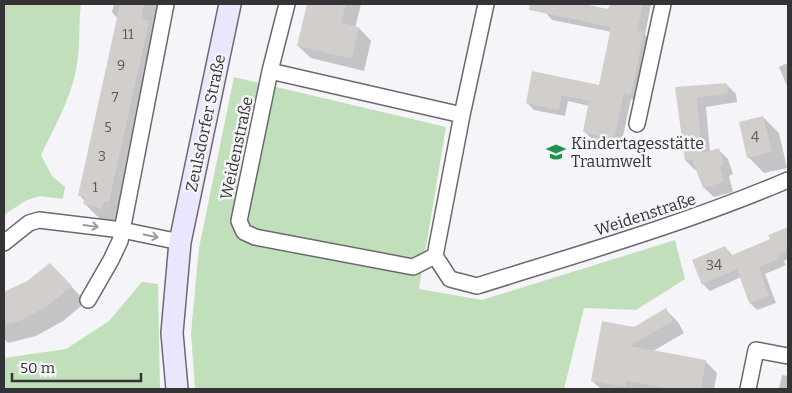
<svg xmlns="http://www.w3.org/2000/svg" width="792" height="393" font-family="Bitter,serif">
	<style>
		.green { fill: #c1dfba }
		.shadow { fill: #0003 }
		.building { fill: #d1cecb }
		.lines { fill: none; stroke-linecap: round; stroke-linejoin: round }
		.street-casing { stroke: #6a6a6e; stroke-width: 18 }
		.secondary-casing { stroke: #6a6a6e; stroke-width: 24 }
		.street { stroke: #fff; stroke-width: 15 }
		.secondary { stroke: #eae6fe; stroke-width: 21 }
		.oneway { stroke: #9a9a9a }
		.labels { text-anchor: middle; stroke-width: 5; stroke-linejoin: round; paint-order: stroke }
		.number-label { font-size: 14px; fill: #5b5a5b }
		.street-label { font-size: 16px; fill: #343436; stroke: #f5f5f9 }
		.poi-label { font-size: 16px; fill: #343436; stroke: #f5f5f9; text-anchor: start }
	</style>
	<rect width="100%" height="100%" fill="#f5f5f9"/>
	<!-- green -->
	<path class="green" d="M4,4H81C78,25 81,47 76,70C70,100 54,128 41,155L52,176L65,187L63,199L39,196L25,201L4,215Z
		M234,77L446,127L419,289L482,300L675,240L685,279L636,310L584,308L564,389H195L191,333L199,248Z
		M142,282L158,284L160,389H4V358L66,349L109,321Z"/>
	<!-- shadow -->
	<path class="shadow" d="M114,4H163L118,224L101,220L85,204V201L79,195L118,19L112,12Z
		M308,4H361L355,28H359L371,41L364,71L311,58L298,46Z
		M548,4H589L588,6L609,11L611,4H651L645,35L650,40L638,101L631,99L621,145L591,138L584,131L589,106L568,101L565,116L534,110L527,103L533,73L600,87L612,32L552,20L546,13Z
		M788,63V88L779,67Z
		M726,84L736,94L737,102L706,107L710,152L718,149L728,159L733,174L729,176L733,192L714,197L704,188L697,170H695L686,161L677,88Z
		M763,117L779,133L787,168L764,173L748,157Z
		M786,229L788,231V259L784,261L786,265L765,274L776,303L757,310L750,303L741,277L710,291L703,284L725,247L733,256L772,240Z
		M66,281L86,302L63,321L36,336L8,343L4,339V293L27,282Z
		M666,310L678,322L684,333L653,351L705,361L717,373L714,389H601L592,381L634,328Z
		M782,375L788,376V389H779Z"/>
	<!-- building -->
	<path class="building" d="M120,4H144L141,19L149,21L109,202L104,201L102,209L83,204L85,197L78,196Z
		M307,4H346L341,23L359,27L352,59L297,46Z
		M530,4H583L608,9L610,4H643L637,31L644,32L631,95L624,93L614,139L583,132L589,101L562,95L559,110L526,103L532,71L599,85L611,27L529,10Z
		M727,83L728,93L697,98L702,153L719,148L724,164L720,166L724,182L703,188L692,159L685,161L675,87Z
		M763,116L772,152L747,158L739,122Z
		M788,227V250L778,254L780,258L759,267L769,296L749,303L737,269L702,285L692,260L725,246L730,256L770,239L768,235Z
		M50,263L72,286L47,306L20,321L4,325V292L27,281Z
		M666,308L673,321L630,346L706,360L701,389H672L626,381L625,387L591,381L602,321L634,327Z"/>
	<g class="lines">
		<!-- street casing -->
		<g class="street-casing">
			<path id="street" d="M287,4L270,71L239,221L244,232L255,237L413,267L435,256
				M486,4L462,115L435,256L450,279L477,286C582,253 687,223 788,180
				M270,71L462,115
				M637,124L663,4
				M4,243L29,223L39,220L122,230L180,242
				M88,300L111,260L120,241L166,4
				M748,389L756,350L788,356"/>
		</g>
		<!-- secondary casing -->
		<g class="secondary-casing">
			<path id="secondary" d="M177,389L172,333L180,242L230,4"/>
		</g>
		<!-- street -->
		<use href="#street" class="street"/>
		<!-- secondary -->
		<use href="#secondary" class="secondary"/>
	</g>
	<!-- one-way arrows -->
	<defs><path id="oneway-shaft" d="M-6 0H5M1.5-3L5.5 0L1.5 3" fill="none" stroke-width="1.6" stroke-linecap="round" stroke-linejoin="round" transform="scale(1.25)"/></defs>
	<g class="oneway">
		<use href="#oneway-shaft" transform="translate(91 226) rotate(8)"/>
		<use href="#oneway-shaft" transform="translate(151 236) rotate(11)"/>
	</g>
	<!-- icons -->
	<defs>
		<g id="school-bare" transform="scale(1.5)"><path d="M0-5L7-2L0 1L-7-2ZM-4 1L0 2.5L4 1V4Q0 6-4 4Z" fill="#1f924d" stroke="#f5f5f9" stroke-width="2.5" paint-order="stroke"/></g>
	</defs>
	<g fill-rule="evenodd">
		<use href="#school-bare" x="556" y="152"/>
	</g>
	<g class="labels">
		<!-- number labels -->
		<g class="number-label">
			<text x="128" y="39">11</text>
			<text x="121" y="70">9</text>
			<text x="115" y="102">7</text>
			<text x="108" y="132">5</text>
			<text x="755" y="142">4</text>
			<text x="102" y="161">3</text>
			<text x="95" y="192">1</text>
			<text x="714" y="270">34</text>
		</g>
		<!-- street labels -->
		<g class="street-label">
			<text transform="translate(205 123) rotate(-78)" y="6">Zeulsdorfer Straße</text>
			<text transform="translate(236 148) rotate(-78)" y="6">Weidenstraße</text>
			<text transform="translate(645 214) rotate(-18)" y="6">Weidenstraße</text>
		</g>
		<!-- poi labels -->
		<g class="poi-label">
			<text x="571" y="149">Kindertagesstätte<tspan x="571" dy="18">Traumwelt</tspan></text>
		</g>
	</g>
	<!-- border -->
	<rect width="792" height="393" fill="none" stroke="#343436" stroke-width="10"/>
	<!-- scale -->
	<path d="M12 373v8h129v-8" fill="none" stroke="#343436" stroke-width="2.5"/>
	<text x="20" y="373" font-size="15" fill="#343436" stroke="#f5f5f9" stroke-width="4" paint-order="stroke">50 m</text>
</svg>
